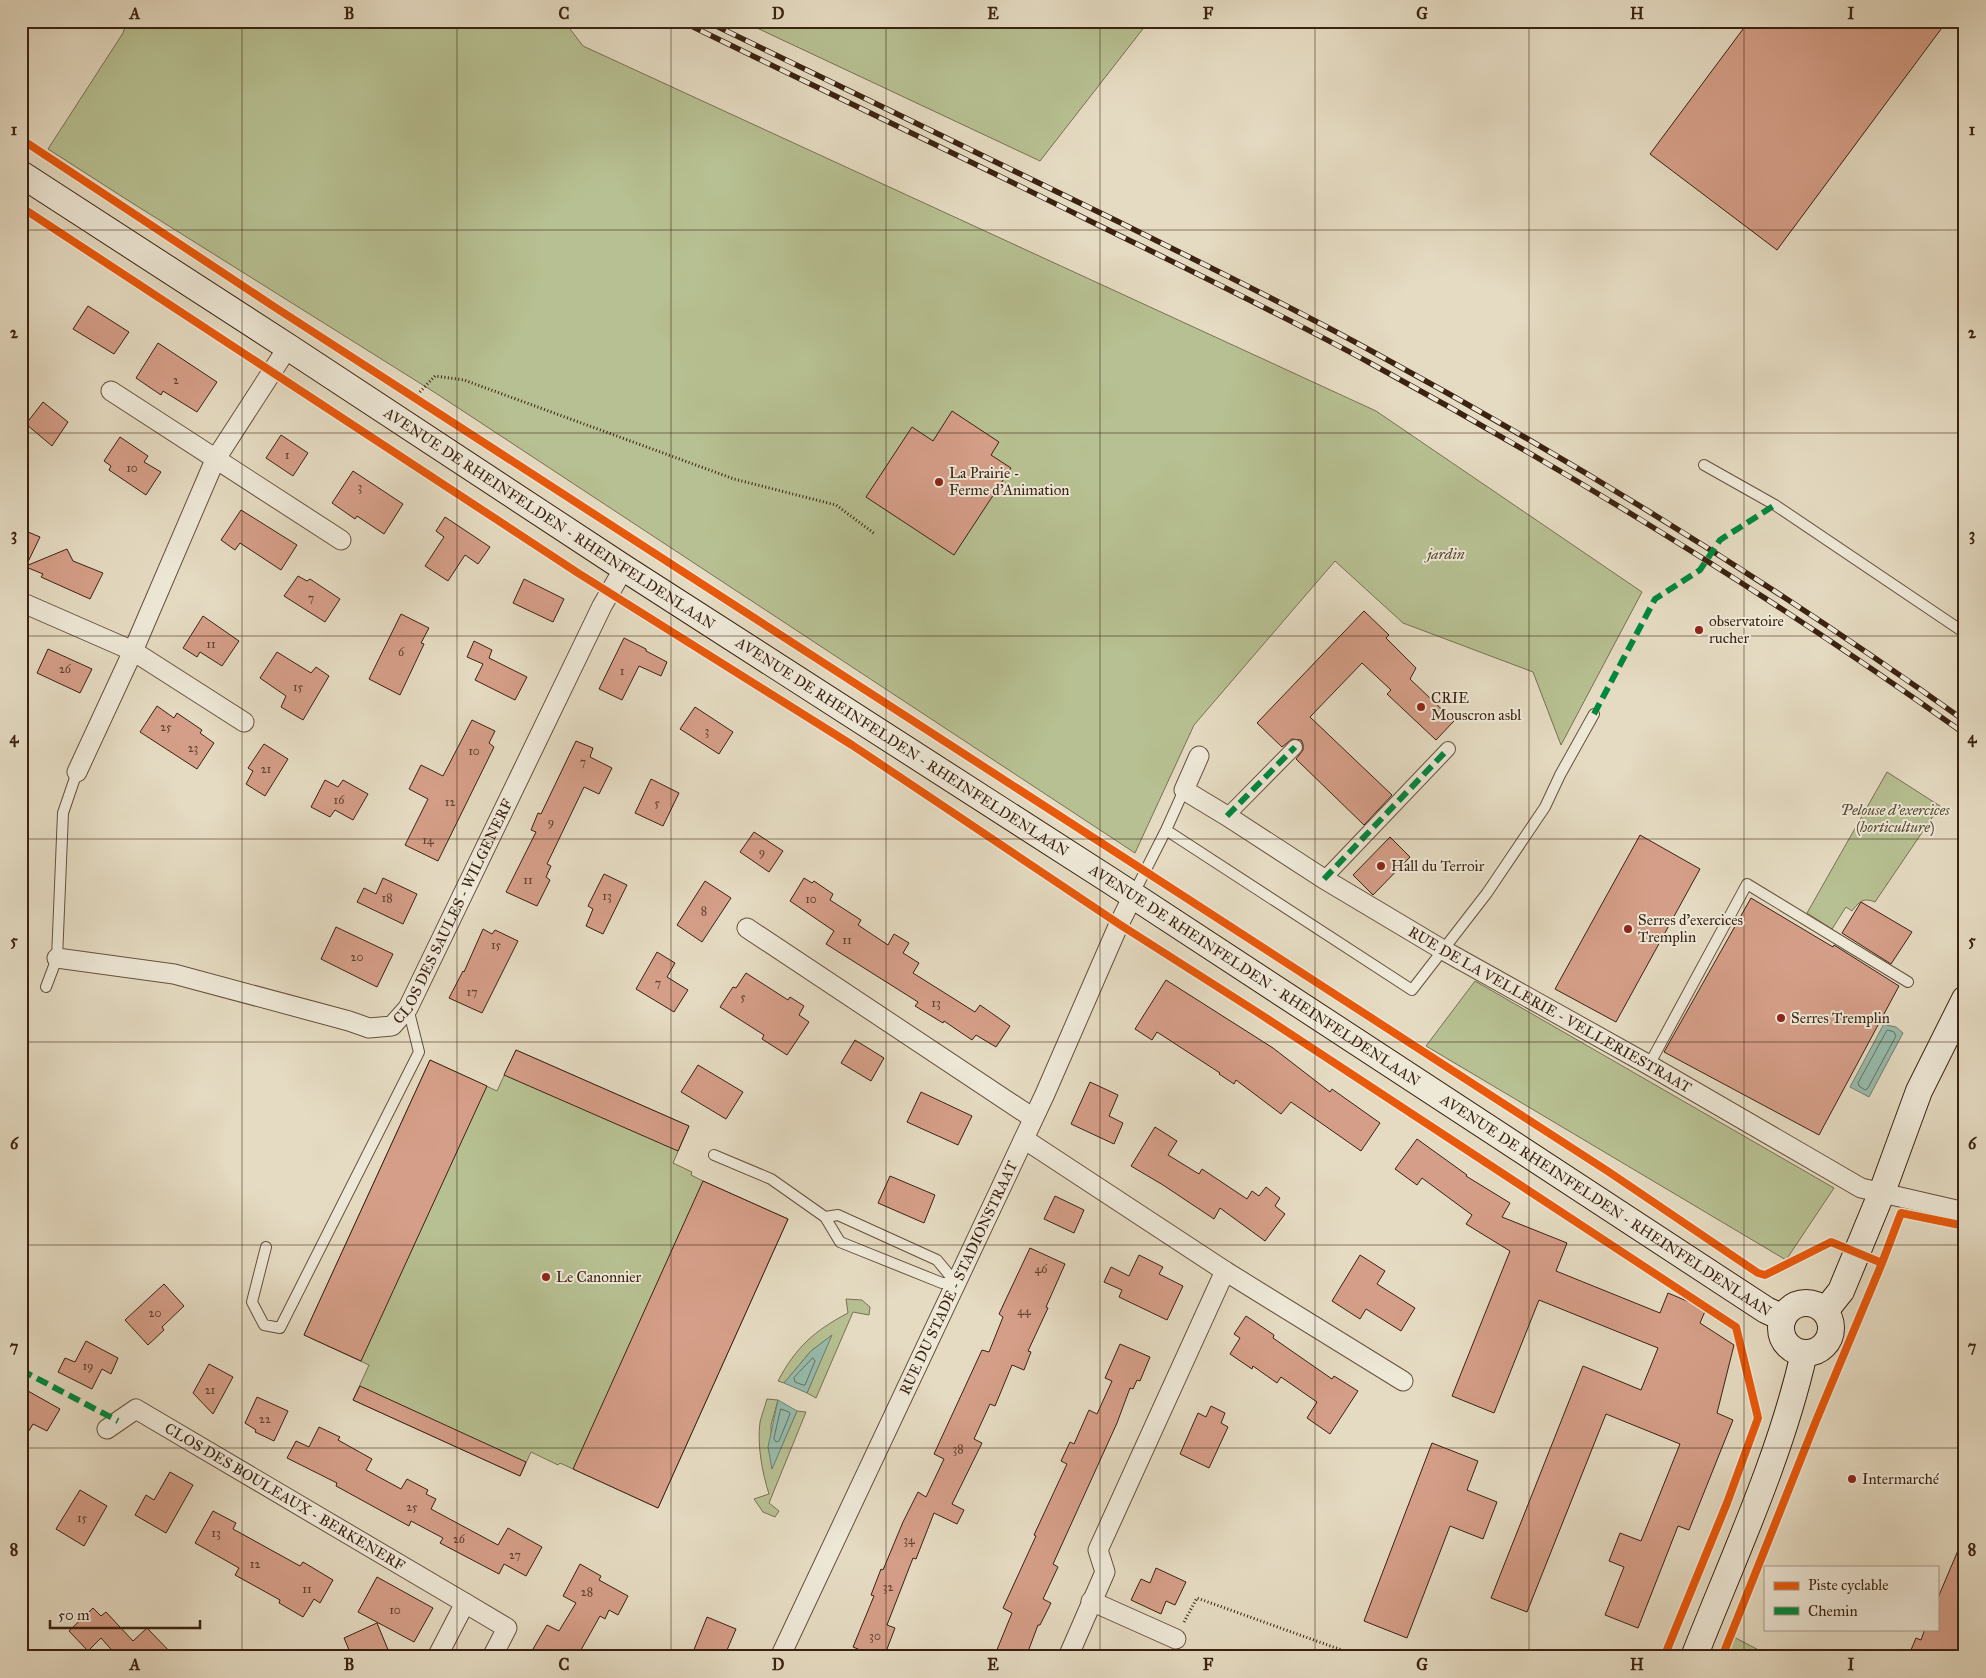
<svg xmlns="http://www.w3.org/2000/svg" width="1986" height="1678" font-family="'IM FELL Great Primer',serif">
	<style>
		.green { fill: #b7c092; stroke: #797152 }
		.water { fill: #97bcad; stroke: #727e6f }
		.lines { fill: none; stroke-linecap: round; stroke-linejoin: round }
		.shore { stroke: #696f5f; stroke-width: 1 }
		.building { fill: #d59e88; stroke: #3b2211 }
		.service-casing { stroke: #66503d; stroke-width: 12 }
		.pedestrian-casing { stroke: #66503d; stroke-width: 16 }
		.minor-casing { stroke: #66503d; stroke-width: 21 }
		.secondary-casing { stroke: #3b2211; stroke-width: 28 }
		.path { stroke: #3b2211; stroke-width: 3; stroke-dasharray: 1 2.5; stroke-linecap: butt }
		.service { stroke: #eee8d7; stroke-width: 10 }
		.pedestrian { stroke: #eee8d7; stroke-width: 14 }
		.minor { stroke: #eee8d7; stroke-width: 19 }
		.secondary { stroke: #eee8d7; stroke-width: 26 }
		.rail-casing { stroke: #3b2211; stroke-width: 5.5 }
		.rail { stroke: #eee8d7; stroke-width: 4; stroke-dasharray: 11; stroke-linecap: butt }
		.quiet { stroke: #00873e; stroke-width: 6; stroke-dasharray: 12 6; stroke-linecap: butt }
		.cycleway-casing { stroke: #eee8d7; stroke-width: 11 }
		.cycleway { stroke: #e8590c; stroke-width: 8 }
		.grid { fill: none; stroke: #3b2211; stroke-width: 1; stroke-opacity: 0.55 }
		.poi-dot { fill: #8f2418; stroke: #eee8d7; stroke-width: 2 }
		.labels { text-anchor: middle; stroke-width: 4; stroke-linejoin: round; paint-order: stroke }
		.number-label { font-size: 12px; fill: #62412f }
		.poi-label { font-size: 15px; fill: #3b2211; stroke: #eee8d7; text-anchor: start }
		.street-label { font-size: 15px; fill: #3b2211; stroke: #eee8d7 }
		.park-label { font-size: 15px; font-style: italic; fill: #5a4a31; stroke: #eee8d7 }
		.neatline { fill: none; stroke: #3b2211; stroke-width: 2 }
		.grid-label { font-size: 16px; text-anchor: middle; font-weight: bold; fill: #3b2211 }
	</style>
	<rect width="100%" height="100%" fill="#e5dbc2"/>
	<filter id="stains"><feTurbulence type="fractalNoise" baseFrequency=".004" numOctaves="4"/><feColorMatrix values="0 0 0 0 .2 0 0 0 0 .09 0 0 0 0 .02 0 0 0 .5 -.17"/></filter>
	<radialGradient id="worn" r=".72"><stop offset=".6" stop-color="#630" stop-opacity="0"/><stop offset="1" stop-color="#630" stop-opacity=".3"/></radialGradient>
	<!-- green -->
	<path class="green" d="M127,21H564L583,46L1376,411L1642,592L1561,745L1533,672L1403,623L1335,561L1194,725L1135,853L434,392L129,201L48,149L123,33Z
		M742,21H1149L1040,161Z
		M1887,772L1940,806L1875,902C1863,897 1859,902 1852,911L1846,907L1832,929L1807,913Z
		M1475,981L1834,1188L1786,1260L1426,1046Z
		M516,1050L689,1126L673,1163L692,1172L691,1175L703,1181L788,1219L658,1508L560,1463L558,1465L531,1452L520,1476L353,1400L369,1365L304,1335L430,1060L497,1091Z
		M846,1299L862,1300L870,1307L869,1315L853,1312L816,1398L807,1393L831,1336L811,1351L784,1383L778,1381C796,1347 814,1331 848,1313Z
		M767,1399L778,1400L771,1425L772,1468L797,1411L806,1412L769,1503L779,1511L775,1517L763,1512L754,1499L769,1494C762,1472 757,1444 760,1422C762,1414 765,1406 767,1399Z
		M1730,1635L1772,1657H1721Z"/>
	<!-- water -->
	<path class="water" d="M1886,1020V1025L1896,1027L1903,1033L1869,1097L1850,1087Z
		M832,1335L807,1393L784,1383L811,1351Z
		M778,1400L797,1411L772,1469L768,1447Z"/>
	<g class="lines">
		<!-- shore -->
		<path class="shore" d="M1888,1030L1894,1032L1896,1036L1868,1088L1865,1090L1859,1086L1858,1083L1886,1032Z
			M813,1358L815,1361L805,1385H803L795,1382L794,1378Z
			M781,1409L789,1412L790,1414L779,1441L776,1442L774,1439Z"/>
	</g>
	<!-- building -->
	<path class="building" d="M1749,21H1947L1777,250L1650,154Z
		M88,306L129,332L114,354L73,329Z
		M158,343L217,382L197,412L163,391L161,395L136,378Z
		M43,402L68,422L52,446L26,424Z
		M952,411L999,442L991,455L1011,468L954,555L866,497L912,427L933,441Z
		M281,435L308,453L293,476L266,458Z
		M120,437L148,456L144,462L161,472L146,495L109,470L111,466L104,461Z
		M353,471L403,504L384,534L357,516L355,519L332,503Z
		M241,510L297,545L281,570L240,543L235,550L221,540Z
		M445,517L490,547L478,564L465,555L448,581L425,566L444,537L436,531Z
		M21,529L40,537L26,566L67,549L73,561L103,573L90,599L41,577L43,574L26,567L21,578Z
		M298,576L307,581L310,579L340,599L325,622L284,596Z
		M524,579L564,599L553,622L513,603Z
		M1364,611L1389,635L1386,638L1416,668L1410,679L1454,721L1436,740L1387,694L1391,690L1362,663L1310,717L1392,795L1364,825L1296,759L1303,750V744L1301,740L1292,739L1282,747L1257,723Z
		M401,614L429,628L421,643L424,644L400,695L369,679Z
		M203,616L239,641L222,666L200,652L197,657L183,648Z
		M624,638L646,649V651L667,662L661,676L639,666L622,700L599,689Z
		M474,641L492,650L489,658L527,677L515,700L475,680L483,664L467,657Z
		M48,649L92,669L80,693L37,673Z
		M277,652L311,673L316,667L329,676L303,720L281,707L286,696L260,678Z
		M157,706L174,718L177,713L202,730L200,733L214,743L197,769L140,732Z
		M695,707L733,732L719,754L680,729Z
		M472,720L495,731L489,743L494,747L438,861L405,845L428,799L409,789L421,765L443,776Z
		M576,741L593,748L590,757L612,768L599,794L584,787L547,864L551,866L546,877L550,880L537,906L506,892L536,832L531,830L538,813L541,814Z
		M264,744L288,759L265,796L246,784L253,771L248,768Z
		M651,779L679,793L663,826L635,813Z
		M325,780L338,787L343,780L368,794L353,820L335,810L330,817L311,807Z
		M754,832L783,851L769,872L740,852Z
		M1640,835L1700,869L1616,1022L1555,989Z
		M1390,837L1410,857L1373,895L1353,875Z
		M604,874L627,885L603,934L586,926L593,909L588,906Z
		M383,878L417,894L403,924L357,902L364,888L376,894Z
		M804,878L812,883L814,881L833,894L830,900L861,920L858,925L888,945L894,934L909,943L903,953L919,963L913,973L975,1012L980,1005L1010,1026L996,1047L976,1035L972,1040L944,1021L943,1023L915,1006L918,1002L826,944L834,931L790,901Z
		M705,881L731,898L702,942L677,925Z
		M1751,898L1833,947L1834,945L1899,986L1819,1135L1664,1052Z
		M1861,902L1912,932L1891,964L1842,933Z
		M336,927L393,954L377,987L321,959Z
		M483,929L492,934L495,930L518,941L482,1013L449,998L463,971L464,972Z
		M657,952L675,963L667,977L688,990L674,1012L636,989Z
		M746,973L788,1000L790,997L804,1006L799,1015L809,1022L787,1055L762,1039L764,1035L720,1007L733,987L736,988Z
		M1166,980L1273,1048L1330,1092L1332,1089L1380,1123L1361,1151L1291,1102L1281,1114L1236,1080L1234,1084L1219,1074L1220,1073L1157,1032L1152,1040L1135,1029Z
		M855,1040L884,1058L871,1081L841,1063Z
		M516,1050L689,1126L678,1151L504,1075Z
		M430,1060L487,1086L361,1361L304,1335Z
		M698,1065L743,1092L726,1119L681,1092Z
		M1090,1082L1118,1095L1109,1116L1123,1123L1114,1144L1071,1124Z
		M921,1092L972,1116L958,1145L907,1122Z
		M1155,1127L1177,1141L1168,1155L1199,1174L1202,1169L1247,1199L1252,1191L1259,1196L1266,1187L1280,1198L1275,1206L1285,1214L1265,1241L1220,1208L1214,1219L1163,1185L1131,1166Z
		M1417,1139L1467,1175L1466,1176L1510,1203L1502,1217L1567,1243L1556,1271L1660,1313L1668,1293L1706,1309L1700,1323L1734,1345L1717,1413L1733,1420L1689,1530L1678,1526L1638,1628L1605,1615L1624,1567L1609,1561L1620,1533L1641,1541L1680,1444L1606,1414L1527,1612L1491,1598L1583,1366L1641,1390L1658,1348L1539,1300L1494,1413L1452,1396L1510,1251L1466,1224L1472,1215L1422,1178L1417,1185L1395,1169Z
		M890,1176L935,1195L924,1223L878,1203Z
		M703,1181L788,1219L658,1508L573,1469Z
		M1055,1196L1084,1210L1074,1233L1044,1219Z
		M1030,1248L1065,1264L1046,1307L1048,1308L1028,1351L1031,1352L1024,1370L1012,1365L995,1406L990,1404L974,1439L982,1443L952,1504L964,1510L957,1524L934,1513L916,1559L913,1558L887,1625L895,1628L884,1657H877L853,1647L874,1596L871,1595L881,1569L883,1570L903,1522L918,1492L926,1497L944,1459L934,1454L982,1350L989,1352L1003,1317L999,1314Z
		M1139,1255L1163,1267L1159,1274L1183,1286L1167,1320L1119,1297L1122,1290L1104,1282L1111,1267L1129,1276Z
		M1360,1255L1385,1271L1377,1284L1415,1308L1401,1331L1366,1309L1360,1319L1332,1301Z
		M164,1284L184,1306L162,1327L164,1330L148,1345L125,1320Z
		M1246,1316L1274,1335L1273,1338L1332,1379L1334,1376L1358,1391L1330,1434L1307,1418L1317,1402L1281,1377L1277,1383L1253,1366L1252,1369L1230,1354L1240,1338L1234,1334Z
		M86,1341L118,1358L111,1374L102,1369L92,1389L58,1372L65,1358L75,1362Z
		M1120,1344L1150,1357L1140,1381L1137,1380L1133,1389L1130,1388L1117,1423L1053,1564L1058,1567L1043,1599L1051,1603L1040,1625H1038L1026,1657H994L1012,1613L1003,1608L1036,1536L1034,1535L1067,1464L1061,1461L1070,1442L1074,1444L1089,1410L1097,1414L1112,1381L1105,1378Z
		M209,1364L233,1377L213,1414L193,1393Z
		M360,1386L526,1462L520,1476L353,1400Z
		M28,1391L60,1409L47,1431L33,1424L21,1444V1403Z
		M257,1397L288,1411L274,1441L255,1432L256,1430L245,1423Z
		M1211,1406L1225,1413L1221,1423L1228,1427L1209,1468L1180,1454L1198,1413L1206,1417Z
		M319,1427L340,1437L338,1440L372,1459L366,1470L401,1489L407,1479L428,1490L426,1494L436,1499L431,1509L498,1545L508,1528L542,1547L526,1576L504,1564L499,1574L440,1543L443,1538L411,1521L409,1526L336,1486L337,1483L287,1458L296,1441L309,1447Z
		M1432,1443L1478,1461L1467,1490L1497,1502L1483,1539L1450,1526L1407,1638L1364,1621Z
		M170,1472L193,1485L166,1533L135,1515L146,1495L154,1500Z
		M80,1490L107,1506L84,1546L56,1529Z
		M213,1511L236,1523L233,1529L300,1566L303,1562L333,1580L320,1603L314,1599L303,1617L279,1603L280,1600L235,1575L239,1568L195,1543Z
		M1965,1534V1657H1908L1916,1638L1921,1640L1925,1629H1937V1600Z
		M580,1564L601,1576L599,1580L628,1596L618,1615L609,1610L605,1619L600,1616L577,1657H547L533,1649L547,1625L559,1631L576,1603L563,1596Z
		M1156,1568L1186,1582L1175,1605L1166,1601L1161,1614L1131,1600L1141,1579L1150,1583Z
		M377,1577L433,1608L414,1642L358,1612Z
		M93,1608L101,1616L106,1612L133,1641L147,1628L175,1657H116L117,1656L101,1638L88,1651L69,1631Z
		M707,1617L736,1629L724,1657H691Z
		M377,1623L391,1657H352L344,1638Z"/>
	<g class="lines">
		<!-- service casing -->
		<g class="service-casing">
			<path id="service" d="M1704,465L1775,505L1965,633
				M1166,830L1184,790
				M1133,895L1166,830L1412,990L1487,893L1545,807L1560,775L1594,714
				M46,987L57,958L63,813L77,772
				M1649,1065L1747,884L1908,982
				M714,1155L771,1179L825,1217
				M838,1215L937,1260L956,1283H942L840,1242L825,1217Z
				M266,1247L252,1302L264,1325L280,1328L419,1052L408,1008"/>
		</g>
		<!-- pedestrian casing -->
		<g class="pedestrian-casing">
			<path id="pedestrian" d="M1227,816L1295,747
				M1324,879L1448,749"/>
		</g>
		<!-- minor casing -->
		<g class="minor-casing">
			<g id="minor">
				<path d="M111,391L341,540"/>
				<path d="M21,602L133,651L244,722"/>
				<path id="s1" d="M1199,756L1184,790L1227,816L1324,879L1443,950L1649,1065L1861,1188L1965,1212"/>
				<path d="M77,772L133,651L215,460L288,347"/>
				<path d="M747,928L1033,1118"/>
				<path id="s2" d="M57,958L174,974L349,1021L369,1028L392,1026L408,1008L602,606L624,568"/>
				<path d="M1024,1139L1225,1271L1403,1381"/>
				<path id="s3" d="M107,1429L136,1409L465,1603L507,1628L492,1657"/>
				<path d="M1091,1601L1176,1639"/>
				<path d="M437,1657L465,1603"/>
				<path id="s4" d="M780,1657L1045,1094L1119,924L1133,896"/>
				<path d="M1068,1657L1105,1572L1098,1550L1225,1271"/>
			</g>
		</g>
		<!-- secondary casing -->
		<g class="secondary-casing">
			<g id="secondary">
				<path id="s5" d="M21,174L288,347L624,568L1114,883L1766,1310L1783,1318"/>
				<circle cx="1806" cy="1328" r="25"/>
				<path d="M1825,1311L1841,1291L1882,1192L1919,1091L1965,999"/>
				<path d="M1694,1657C1733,1558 1781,1456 1804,1353"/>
			</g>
		</g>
		<!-- path -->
		<path class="path" d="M415,397L435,376L464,380L734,479L836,505L875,534
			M1184,1622L1197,1598L1361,1657"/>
		<!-- service -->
		<use href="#service" class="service"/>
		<!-- pedestrian -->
		<use href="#pedestrian" class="pedestrian"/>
		<!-- minor -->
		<use href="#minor" class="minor"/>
		<!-- secondary -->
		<use href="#secondary" class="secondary"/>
		<!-- rail casing -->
		<g class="rail-casing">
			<path id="rail" d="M681,21C816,87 952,152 1086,219C1181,266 1277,312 1370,363C1575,475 1774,598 1965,734
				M706,21C843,88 980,154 1117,221C1203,264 1290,306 1375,353C1579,464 1776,586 1965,721"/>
		</g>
		<!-- rail -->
		<use href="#rail" class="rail"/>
		<!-- quiet -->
		<path class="quiet" d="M1594,714L1655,599L1700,570L1720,540L1775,505
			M1227,816L1295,747
			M1324,879L1448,749
			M21,1370L118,1421"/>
		<!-- cycleway casing -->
		<g class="cycleway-casing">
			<path id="cycleway" d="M21,139L273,306L1609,1172L1758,1273L1765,1275L1831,1242L1882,1263L1816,1421L1722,1657
				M21,207L578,573L852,745L1119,924L1260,1014L1736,1327L1758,1418L1727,1503L1664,1657
				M1882,1263L1901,1213L1965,1226"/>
		</g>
		<!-- cycleway -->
		<use href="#cycleway" class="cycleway"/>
	</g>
	<!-- grid -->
	<path class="grid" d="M242,21V1657M457,21V1657M671,21V1657M886,21V1657M1100,21V1657M1315,21V1657M1529,21V1657M1744,21V1657M21,230H1965M21,433H1965M21,636H1965M21,839H1965M21,1042H1965M21,1245H1965M21,1448H1965"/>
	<!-- markers -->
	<g class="poi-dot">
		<circle cx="939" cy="482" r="5"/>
		<circle cx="1699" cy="630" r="5"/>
		<circle cx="1421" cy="707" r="5"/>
		<circle cx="1381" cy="866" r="5"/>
		<circle cx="1628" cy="929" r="5"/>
		<circle cx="1781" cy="1018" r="5"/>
		<circle cx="546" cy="1277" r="5"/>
		<circle cx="1852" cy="1479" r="5"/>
	</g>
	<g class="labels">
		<!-- number labels -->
		<g class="number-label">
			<text x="176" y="384">2</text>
			<text x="287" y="459">1</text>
			<text x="132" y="472">10</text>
			<text x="360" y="491">3</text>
			<text x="311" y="602">7</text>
			<text x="211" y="648">11</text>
			<text x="401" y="656">6</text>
			<text x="65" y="673">26</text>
			<text x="622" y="675">1</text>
			<text x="298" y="691">15</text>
			<text x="166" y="731">25</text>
			<text x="707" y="735">3</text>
			<text x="193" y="752">23</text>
			<text x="474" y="755">10</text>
			<text x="583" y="766">7</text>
			<text x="266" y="773">21</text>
			<text x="339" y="804">16</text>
			<text x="450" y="806">12</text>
			<text x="657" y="807">5</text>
			<text x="551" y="826">9</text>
			<text x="428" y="844">14</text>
			<text x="762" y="856">9</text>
			<text x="528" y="884">11</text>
			<text x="607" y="900">13</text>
			<text x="387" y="902">18</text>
			<text x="811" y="903">10</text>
			<text x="704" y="915">8</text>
			<text x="847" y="944">11</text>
			<text x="496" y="949">15</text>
			<text x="357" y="961">20</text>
			<text x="658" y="987">7</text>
			<text x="472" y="996">17</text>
			<text x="743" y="1001">5</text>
			<text x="936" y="1007">13</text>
			<text x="1041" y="1273">46</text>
			<text x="1024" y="1315">44</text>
			<text x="155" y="1317">20</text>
			<text x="88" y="1370">19</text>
			<text x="210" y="1394">21</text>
			<text x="265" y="1423">22</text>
			<text x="958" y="1453">38</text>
			<text x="412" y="1511">25</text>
			<text x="82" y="1522">15</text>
			<text x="216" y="1537">13</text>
			<text x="459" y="1543">26</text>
			<text x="909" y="1544">34</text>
			<text x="515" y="1559">27</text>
			<text x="255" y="1568">12</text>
			<text x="888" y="1591">32</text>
			<text x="307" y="1593">11</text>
			<text x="587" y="1596">28</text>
			<text x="395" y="1614">10</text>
			<text x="875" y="1640">30</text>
		</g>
		<!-- poi labels -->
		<g class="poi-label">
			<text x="949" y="478">La Prairie -<tspan x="949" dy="17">Ferme d'Animation</tspan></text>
			<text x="1709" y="626">observatoire<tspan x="1709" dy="17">rucher</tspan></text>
			<text x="1431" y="703">CRIE<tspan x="1431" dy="17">Mouscron asbl</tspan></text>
			<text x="1391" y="871">Hall du Terroir</text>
			<text x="1638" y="925">Serres d'exercices<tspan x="1638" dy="17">Tremplin</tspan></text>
			<text x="1791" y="1023">Serres Tremplin</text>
			<text x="556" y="1282">Le Canonnier</text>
			<text x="1862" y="1484">Intermarché</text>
		</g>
		<!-- street labels -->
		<g class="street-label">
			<text dy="5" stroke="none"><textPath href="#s5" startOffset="631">AVENUE DE RHEINFELDEN - RHEINFELDENLAAN</textPath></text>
			<text dy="5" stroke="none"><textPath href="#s5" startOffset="1051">AVENUE DE RHEINFELDEN - RHEINFELDENLAAN</textPath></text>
			<text dy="5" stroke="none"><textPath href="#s2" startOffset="474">CLOS DES SAULES - WILGENERF</textPath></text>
			<text dy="5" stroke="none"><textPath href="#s5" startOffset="1471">AVENUE DE RHEINFELDEN - RHEINFELDENLAAN</textPath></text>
			<text dy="5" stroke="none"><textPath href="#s1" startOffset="464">RUE DE LA VELLERIE - VELLERIESTRAAT</textPath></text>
			<text dy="5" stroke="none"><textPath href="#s5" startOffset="1891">AVENUE DE RHEINFELDEN - RHEINFELDENLAAN</textPath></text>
			<text dy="5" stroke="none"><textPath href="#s4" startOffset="419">RUE DU STADE - STADIONSTRAAT</textPath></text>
			<text dy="5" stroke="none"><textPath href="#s3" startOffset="208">CLOS DES BOULEAUX - BERKENERF</textPath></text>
		</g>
		<!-- park labels -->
		<g class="park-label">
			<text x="1446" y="559">jardin</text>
			<text x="1895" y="815">Pelouse d'exercices<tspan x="1895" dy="17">(horticulture)</tspan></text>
		</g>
	</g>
	<!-- margin -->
	<rect width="1986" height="1678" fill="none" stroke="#e5dbc2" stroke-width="55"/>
	<!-- legend -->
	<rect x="1764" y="1566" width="175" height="65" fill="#eee8d7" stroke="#a69988"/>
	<rect x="1774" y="1582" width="25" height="8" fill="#e8590c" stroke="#a69988"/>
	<text x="1808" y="1590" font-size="15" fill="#3b2211">Piste cyclable</text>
	<rect x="1774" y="1607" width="25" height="8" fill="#00873e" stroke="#a69988"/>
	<text x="1808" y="1616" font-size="15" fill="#3b2211">Chemin</text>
	<!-- scale -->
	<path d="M50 1620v8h150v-8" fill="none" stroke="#3b2211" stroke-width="2.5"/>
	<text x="58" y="1620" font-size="15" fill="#3b2211" stroke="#eee8d7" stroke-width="4" paint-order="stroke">50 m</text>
	<rect x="28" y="28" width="1930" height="1622" class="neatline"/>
	<g class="grid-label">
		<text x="135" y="19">A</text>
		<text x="349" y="19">B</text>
		<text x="564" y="19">C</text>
		<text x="778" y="19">D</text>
		<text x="993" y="19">E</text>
		<text x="1208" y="19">F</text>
		<text x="1422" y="19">G</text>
		<text x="1637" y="19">H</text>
		<text x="1851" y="19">I</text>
		<text x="14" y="135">1</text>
		<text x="1972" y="135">1</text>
		<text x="14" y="338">2</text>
		<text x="1972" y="338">2</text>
		<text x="14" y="540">3</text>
		<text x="1972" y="540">3</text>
		<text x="14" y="743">4</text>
		<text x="1972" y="743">4</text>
		<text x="14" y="946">5</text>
		<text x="1972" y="946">5</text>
		<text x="14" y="1149">6</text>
		<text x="1972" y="1149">6</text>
		<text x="14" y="1352">7</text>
		<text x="1972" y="1352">7</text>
		<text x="14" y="1555">8</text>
		<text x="1972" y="1555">8</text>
		<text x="135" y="1670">A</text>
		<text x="349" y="1670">B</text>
		<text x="564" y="1670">C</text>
		<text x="778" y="1670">D</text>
		<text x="993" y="1670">E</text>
		<text x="1208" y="1670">F</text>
		<text x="1422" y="1670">G</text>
		<text x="1637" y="1670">H</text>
		<text x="1851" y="1670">I</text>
	</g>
	<rect width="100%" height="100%" filter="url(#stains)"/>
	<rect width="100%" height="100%" fill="url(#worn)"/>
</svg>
